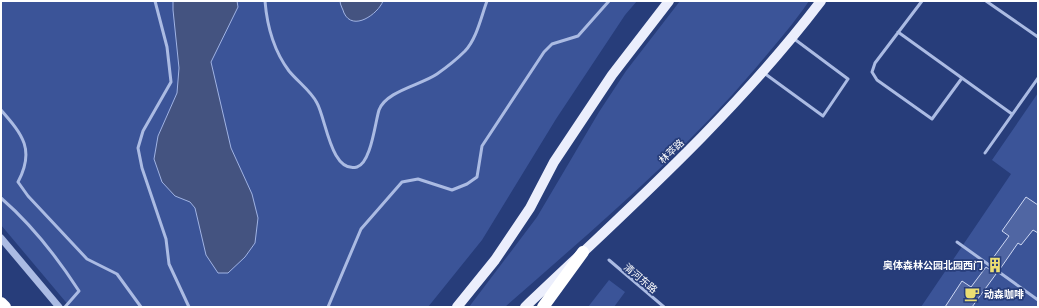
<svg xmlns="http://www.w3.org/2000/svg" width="1039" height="308" font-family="'DM Sans','Noto Sans SC',sans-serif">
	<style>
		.green { fill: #3b5498 }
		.water { fill: #445380; stroke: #a0b3e4 }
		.building { fill: #5066a3; stroke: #ced8f3 }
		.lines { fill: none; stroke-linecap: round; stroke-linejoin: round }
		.service { stroke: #abbbe3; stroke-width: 3 }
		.tertiary { stroke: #abbbe3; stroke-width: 7 }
		.primary { stroke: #ebeefc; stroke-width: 10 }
		.motorway { stroke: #fff; stroke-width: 12 }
		.labels { text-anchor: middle; stroke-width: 3.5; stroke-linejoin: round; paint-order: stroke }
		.street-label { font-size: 10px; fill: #fff; stroke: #273d7a }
		.poi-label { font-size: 10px; font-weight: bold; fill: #fff; stroke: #273d7a; text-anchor: end }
	</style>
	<rect width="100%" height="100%" fill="#273d7a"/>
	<!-- green -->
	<path class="green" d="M1,1H637L625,15L556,119L482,240L428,307H70L1,225Z
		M680,1H809C792,26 773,47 754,70C680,157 591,231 505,307H469L537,217L599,112L626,71Z
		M1038,93V307H921L1011,174L992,160Z
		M609,280L625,292L614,307H588Z"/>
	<!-- water -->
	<path class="water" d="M173,1H237L238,7L211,62L231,148L252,194L258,218L255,243L245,257L228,273H218L206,255L195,208L190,202L175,196L162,182L154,159L158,136L177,93L179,68L173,10Z
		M340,1H383C378,14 353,32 344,13C343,9 340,5 340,1Z"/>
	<!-- building -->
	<path class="building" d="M1026,197L1038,205V233L1033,230L1021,245L1018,243L1000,269L990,262L1009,236L1002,231Z
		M986,267L996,274L972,307H945L962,281L971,287Z"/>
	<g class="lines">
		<!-- service -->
		<path class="service" d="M155,1L167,47L171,82L143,131L138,148L142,168L166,239L169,264L189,307
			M265,1C267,26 274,51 289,71C298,82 311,91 317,103C326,119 331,174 357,167C371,163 375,123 379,110C386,91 421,85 437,74C447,67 457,59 465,51C477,38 481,17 487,1
			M922,1L875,63L872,72L877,80L932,119L962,78
			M986,1L1038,37
			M898,32L1012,114
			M764,73L823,116L848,79L793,38
			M1,110C23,135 35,150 18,182L28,196L87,259L117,274L141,307
			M985,153L1038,78
			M1,198C31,224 57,257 79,291L65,307
			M957,242L1038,300
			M609,260L664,307
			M328,307L361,229L402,182L418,179L452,190L467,184L477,177L482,146L544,52L552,44L578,36L609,1"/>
		<!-- tertiary -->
		<path class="tertiary" d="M1,238L59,307"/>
		<!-- primary -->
		<path class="primary" d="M457,307L495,260L530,208L554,162L612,75L669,1
			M525,307C628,209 735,114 821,1"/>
		<!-- motorway -->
		<path class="motorway" d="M1,303L5,307
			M543,307L583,252"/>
	</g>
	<!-- icons -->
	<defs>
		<g id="building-bare" transform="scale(1.2)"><path d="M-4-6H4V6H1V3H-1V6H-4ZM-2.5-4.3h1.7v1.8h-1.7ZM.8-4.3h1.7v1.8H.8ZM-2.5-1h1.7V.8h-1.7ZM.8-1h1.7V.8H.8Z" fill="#ebde72" stroke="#273d7a" stroke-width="2.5" paint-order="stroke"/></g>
		<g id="cafe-bare" transform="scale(1.2)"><path d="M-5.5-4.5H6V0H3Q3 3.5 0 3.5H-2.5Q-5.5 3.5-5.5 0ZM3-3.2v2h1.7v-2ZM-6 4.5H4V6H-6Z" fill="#ebde72" stroke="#273d7a" stroke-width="2.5" paint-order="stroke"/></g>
	</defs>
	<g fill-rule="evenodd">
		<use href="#building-bare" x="995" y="265"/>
		<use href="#cafe-bare" x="972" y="294"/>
	</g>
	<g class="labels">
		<!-- street labels -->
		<g class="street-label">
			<text transform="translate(671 151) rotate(-44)" y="4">林萃路</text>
			<text transform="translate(641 278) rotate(40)" y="4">清河东路</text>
		</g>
		<!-- poi labels -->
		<g class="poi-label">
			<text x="983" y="269">奥体森林公园北园西门</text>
			<text x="984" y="298" text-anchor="start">动森咖啡</text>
		</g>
	</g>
	<!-- border -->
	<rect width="1039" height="308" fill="none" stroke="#ffffff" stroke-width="4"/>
</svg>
